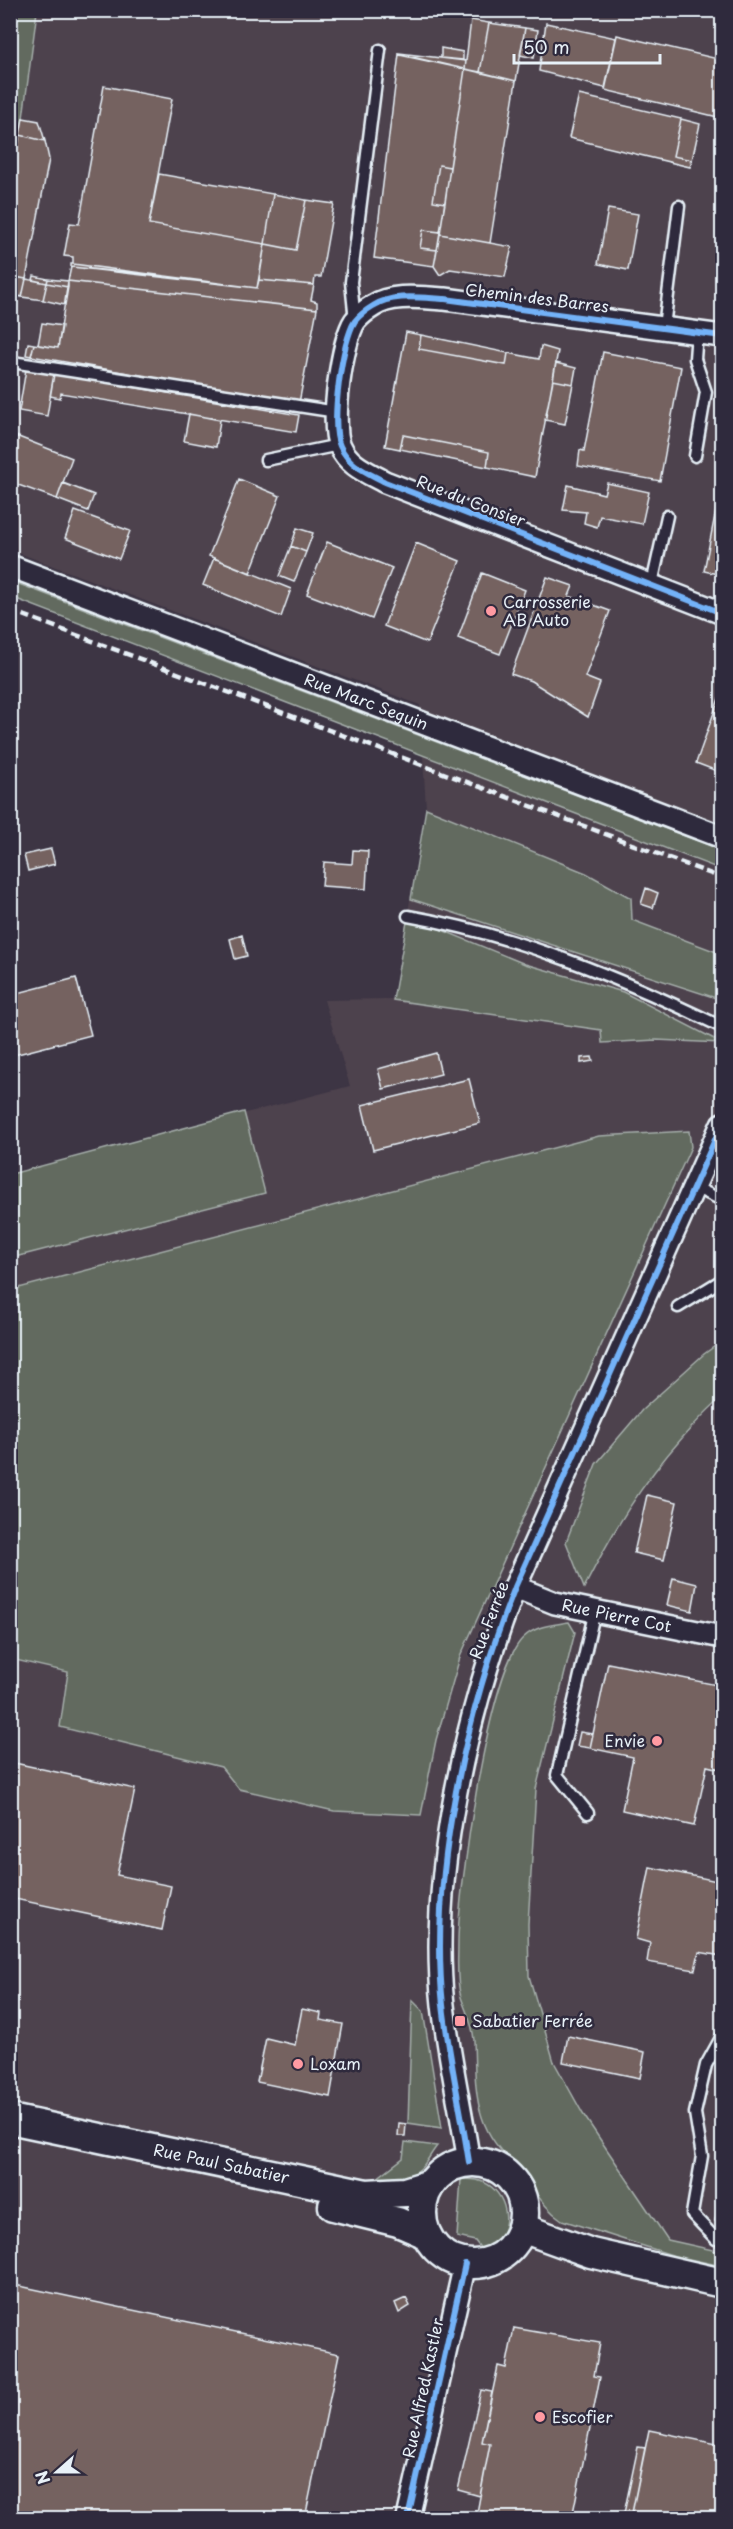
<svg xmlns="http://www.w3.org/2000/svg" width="733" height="2529" font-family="'Playpen Sans',sans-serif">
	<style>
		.built { fill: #4e424d }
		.green { fill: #626b5e; stroke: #a5aeab; stroke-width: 1.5 }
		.building { fill: #746261; stroke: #e8f1f8; stroke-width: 1.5 }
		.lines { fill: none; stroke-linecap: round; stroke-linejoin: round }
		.service-casing { stroke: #e8f1f8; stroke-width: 15 }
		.minor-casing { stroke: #e8f1f8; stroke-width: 26 }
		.secondary-casing { stroke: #e8f1f8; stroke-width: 33 }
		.service { stroke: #2f2a3d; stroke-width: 10 }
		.minor { stroke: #2f2a3d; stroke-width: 21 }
		.secondary { stroke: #2f2a3d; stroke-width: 28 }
		.rail { stroke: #e8f1f8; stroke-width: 4.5; stroke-dasharray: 9 4.5; stroke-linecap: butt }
		.cycleway-casing { stroke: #2f2a3d; stroke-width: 10 }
		.cycleway { stroke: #73b2f8; stroke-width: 6 }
		.poi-dot { fill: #ff9aa2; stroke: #2f2a3d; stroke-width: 2 }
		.labels { text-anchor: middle; stroke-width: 5; stroke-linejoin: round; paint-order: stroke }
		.street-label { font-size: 16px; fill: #e8f1f8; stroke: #2f2a3d }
		.poi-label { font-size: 16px; fill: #e8f1f8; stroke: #2f2a3d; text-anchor: start }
	</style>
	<rect width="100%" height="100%" fill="#3d3544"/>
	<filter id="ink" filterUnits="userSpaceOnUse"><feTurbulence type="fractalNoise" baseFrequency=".0167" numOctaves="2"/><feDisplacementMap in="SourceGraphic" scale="12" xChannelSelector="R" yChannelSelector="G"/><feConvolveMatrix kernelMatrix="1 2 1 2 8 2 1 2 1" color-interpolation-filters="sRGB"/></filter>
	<g filter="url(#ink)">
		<!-- built -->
		<path class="built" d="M37,11H722V2518H11V1174L350,1086L324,1000L393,999L426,808L420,705L11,550V188L23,118Z"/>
		<!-- green -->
		<path class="green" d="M11,11H37L23,118L11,188Z
			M11,581L722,850V870L11,597Z
			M426,808L586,873L631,898L632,920L722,954V1000L411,899Z
			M408,916L525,964L623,992L722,1043L656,1040L602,1043L601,1030L393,1000Z
			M244,1112L265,1193L11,1258V1174Z
			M689,1131L691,1147L460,1657L436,1740L421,1815L334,1811L239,1789L221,1767L60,1727L68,1672L11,1659V1290L599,1136Z
			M722,1341V1398C707,1409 696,1423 683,1437C640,1485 613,1531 584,1588L566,1542L596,1464L642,1410L704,1354Z
			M569,1622L575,1632L536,1789L528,1924L529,1976L554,2062L583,2114L668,2240L722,2252V2266L675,2256L562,2220C544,2208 536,2192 523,2176C506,2156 490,2142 482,2117C474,2093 475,2065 474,2040C473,2024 466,2012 461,1997C456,1981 458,1960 458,1943C458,1891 489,1670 523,1638C536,1625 552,1625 569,1622Z
			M412,2000L423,2011L442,2128L408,2123Z
			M405,2142L437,2146C432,2152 428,2160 423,2166C411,2180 389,2182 372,2182L403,2158Z
			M461,2179C467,2179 475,2179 480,2181C504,2188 514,2221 498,2240C494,2245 488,2248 482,2250L475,2241L457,2237Z"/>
		<!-- building -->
		<path class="building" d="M471,20L489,23L480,72L465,69Z
			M489,23L525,28L516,81L480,72Z
			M546,23L616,38L605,88L539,71Z
			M525,28L538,30L534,58L520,55Z
			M617,35L722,60V118L605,90Z
			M441,48L463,52V60L441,58Z
			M399,53L466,61L465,69L400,55Z
			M399,54L465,69L450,167L439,165L433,201L445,203L440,232L423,230L420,248L437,250L434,266L374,258Z
			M465,69L516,81L490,243L440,234Z
			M104,86L172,99L149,224L265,244L257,288L73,264V257L64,256L70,223L79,224Z
			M579,95L681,119L673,156L692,160L690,167L569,138Z
			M23,118L39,121L45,141L20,135Z
			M681,119L700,124L692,160L673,156Z
			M20,135L45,141L49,159L26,279L10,276V188Z
			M439,165L450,167L445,203L433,201Z
			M159,174L273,194L265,244L149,224Z
			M273,194L306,200L296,250L265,244Z
			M306,200L334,204L321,277H315L314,285L259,280L265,244L296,250Z
			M608,209L638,214L628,270L598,264Z
			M423,230L440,232L437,250L420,248Z
			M440,234L512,247L505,277L450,269L440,275L434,266Z
			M71,264H73L164,276L71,267Z
			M71,267L257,288L259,280L314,285L311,300L317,302V309L68,281Z
			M10,276L26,279L22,297L10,294Z
			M34,276L48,279L47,283L33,280Z
			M26,279L47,283L43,300L22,297Z
			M48,279L68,281V287L47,283Z
			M68,281L317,309L299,403L31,356L34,344L58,348Z
			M47,283L68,287L65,305L43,300Z
			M42,323L62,326L58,348L38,345Z
			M406,332L421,335L419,349L506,365L508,353L539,359L541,346L558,351L535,477L487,467L489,452L403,435L400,449L385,446Z
			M421,335L508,353L506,365L419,349Z
			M28,343L34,344L31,356L26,355Z
			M603,352L681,367L660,481L578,466L580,450L584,451Z
			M556,363L576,368L573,384L553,380Z
			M26,369L54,374L47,416L19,411Z
			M54,374L299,415L296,432L61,393L60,398L50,396Z
			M553,380L573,384L565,424L545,420Z
			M189,414L220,420L216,447L184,441Z
			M403,435L489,452L487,467L400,449Z
			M16,436L72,458L57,499L10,482V452Z
			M239,479L280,496L250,573L209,556Z
			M722,480V575L704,571Z
			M63,483L94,495L88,511L57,499Z
			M607,483L649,492L642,524L600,516L597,527L584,523L586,512L563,510L568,485L604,494Z
			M75,511L130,531L119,559L65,538Z
			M297,528L313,533L306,552L291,546Z
			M327,542L392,568L372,619L307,594Z
			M416,543L460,561L427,643L384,626Z
			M291,546L306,552L294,582L279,576Z
			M214,558L291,589L281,617L203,585Z
			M482,573L525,590L500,654L458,638Z
			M547,577L573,586L569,596L610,611L585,677L600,683L588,717L531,681L511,674Z
			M722,690V773L696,763Z
			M51,849L55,864L28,871L24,855Z
			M353,850L368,851L366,889L322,886L324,862L352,864Z
			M646,888L658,893L653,908L641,904Z
			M242,935L247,956L235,959L230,939Z
			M76,978L91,1035L10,1056V995Z
			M436,1053L441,1074L383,1089L378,1069Z
			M592,1057L593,1061L581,1063V1058Z
			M469,1079L480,1123L373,1150L362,1105Z
			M647,1495L677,1502L664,1560L634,1553Z
			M673,1578L697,1584L692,1611L667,1605Z
			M608,1663L722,1686V1759L720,1769L707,1766L694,1826L622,1810L633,1757L590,1748Z
			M10,1716L16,1717L10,1742Z
			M580,1732L593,1734L590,1748L577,1746Z
			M10,1762L135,1789L117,1875L171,1886L162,1930L10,1898Z
			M650,1867L722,1882V1956L699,1952L695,1970L647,1962L650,1943L636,1939Z
			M302,2009L321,2013L320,2020L343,2024L330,2097L257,2082L266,2038L295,2045Z
			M568,2036L645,2052L640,2078L563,2062Z
			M399,2123L406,2124L405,2136H398Z
			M722,2183V2223L715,2221Z
			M10,2284L339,2354L305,2518H10Z
			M406,2298L410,2306L399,2313L395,2303Z
			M514,2328L600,2343L594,2376L600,2377L572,2518H476L490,2444L482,2442L498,2366L506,2368Z
			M481,2390L492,2392L482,2442L490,2444L480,2496L458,2490Z
			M649,2430L722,2445V2518H631Z
			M638,2447L645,2448L631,2518H623Z"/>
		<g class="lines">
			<!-- service casing -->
			<g class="service-casing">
				<path id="service" d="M355,321L351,282L380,50
					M664,327L679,206
					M12,362L337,412
					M695,456L706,392L695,359L697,332
					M266,460L339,445
					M652,584L667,516
					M408,916C518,935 622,979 722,1027
					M694,1187L722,1200
					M678,1307L722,1280
					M588,1813L557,1775L595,1610
					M722,2036L706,2065L695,2113L702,2156L692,2214L716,2239L722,2240"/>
			</g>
			<!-- minor casing -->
			<g class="minor-casing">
				<g id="minor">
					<path d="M722,336L445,299C422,298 393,293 373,306C368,309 359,316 355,321C342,340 330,425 340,446C349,466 367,472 385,482L722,613"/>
					<path id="s1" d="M10,566L722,837"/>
					<path id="s2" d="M515,1587L555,1603L722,1637"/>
					<path d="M469,2162C461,2110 449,2057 443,2005C429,1874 467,1709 515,1587L722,1124"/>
					<path d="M408,2518L465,2264"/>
				</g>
			</g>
			<!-- secondary casing -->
			<g class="secondary-casing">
				<g id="secondary">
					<path id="s3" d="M10,2119L366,2194L405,2192L431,2184"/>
					<circle cx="473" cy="2213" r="51"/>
					<path d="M333,2206L398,2222L426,2234"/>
					<path d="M522,2228L591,2253L722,2283"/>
				</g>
			</g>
			<!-- service -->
			<use href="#service" class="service"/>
			<!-- minor -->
			<use href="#minor" class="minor"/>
			<!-- secondary -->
			<use href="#secondary" class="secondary"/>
			<!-- rail -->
			<path class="rail" d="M10,610L722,878"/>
			<!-- cycleway casing -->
			<g class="cycleway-casing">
				<path id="cycleway" d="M722,336L445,299C422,298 393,293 373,306C368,309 359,316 355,321C342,340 330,425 340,446C349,466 367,472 385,482L722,613
					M469,2162C461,2110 449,2057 443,2005C429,1874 467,1709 515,1587L722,1124
					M408,2518L465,2264"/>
			</g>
			<!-- cycleway -->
			<use href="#cycleway" class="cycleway"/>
		</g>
	</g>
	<!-- markers -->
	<g class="poi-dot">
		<circle cx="491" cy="611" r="6"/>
		<circle cx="657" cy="1741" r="6"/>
		<rect x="454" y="2015" width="12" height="12" rx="3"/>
		<circle cx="298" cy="2064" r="6"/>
		<circle cx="540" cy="2417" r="6"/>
	</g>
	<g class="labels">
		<!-- street labels -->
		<g class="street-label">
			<text transform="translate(537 298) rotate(7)" y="6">Chemin des Barres</text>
			<text transform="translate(471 501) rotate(21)" y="6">Rue du Consier</text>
			<text dy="6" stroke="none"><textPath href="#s1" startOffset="381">Rue Marc Seguin</textPath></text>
			<text dy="6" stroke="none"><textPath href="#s2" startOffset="106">Rue Pierre Cot</textPath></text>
			<text transform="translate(489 1620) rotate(-69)" y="6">Rue Ferrée</text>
			<text dy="6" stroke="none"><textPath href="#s3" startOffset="216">Rue Paul Sabatier</textPath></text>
			<text transform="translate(423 2388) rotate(-78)" y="6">Rue Alfred Kastler</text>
		</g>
		<!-- poi labels -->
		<g class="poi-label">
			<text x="503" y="608">Carrosserie<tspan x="503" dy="18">AB Auto</tspan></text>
			<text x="645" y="1747" text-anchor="end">Envie</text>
			<text x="472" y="2027">Sabatier Ferrée</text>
			<text x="310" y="2070">Loxam</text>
			<text x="552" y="2423">Escofier</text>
		</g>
	</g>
	<!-- margin -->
	<rect width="733" height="2529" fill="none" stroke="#2f2a3d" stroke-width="36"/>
	<rect x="18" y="18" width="697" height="2493" fill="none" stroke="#e8f1f8" stroke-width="2" filter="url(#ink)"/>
	<!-- north arrow -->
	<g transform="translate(57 2472) rotate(249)" stroke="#2f2a3d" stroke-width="4.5" paint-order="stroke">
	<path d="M0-4.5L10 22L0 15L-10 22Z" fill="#e8f1f8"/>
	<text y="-9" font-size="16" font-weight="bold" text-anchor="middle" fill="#e8f1f8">N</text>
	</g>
	<!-- scale -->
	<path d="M514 54v9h146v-9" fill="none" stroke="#e8f1f8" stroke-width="3"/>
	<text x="523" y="54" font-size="18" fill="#e8f1f8" stroke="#2f2a3d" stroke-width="4.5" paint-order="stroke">50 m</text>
</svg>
